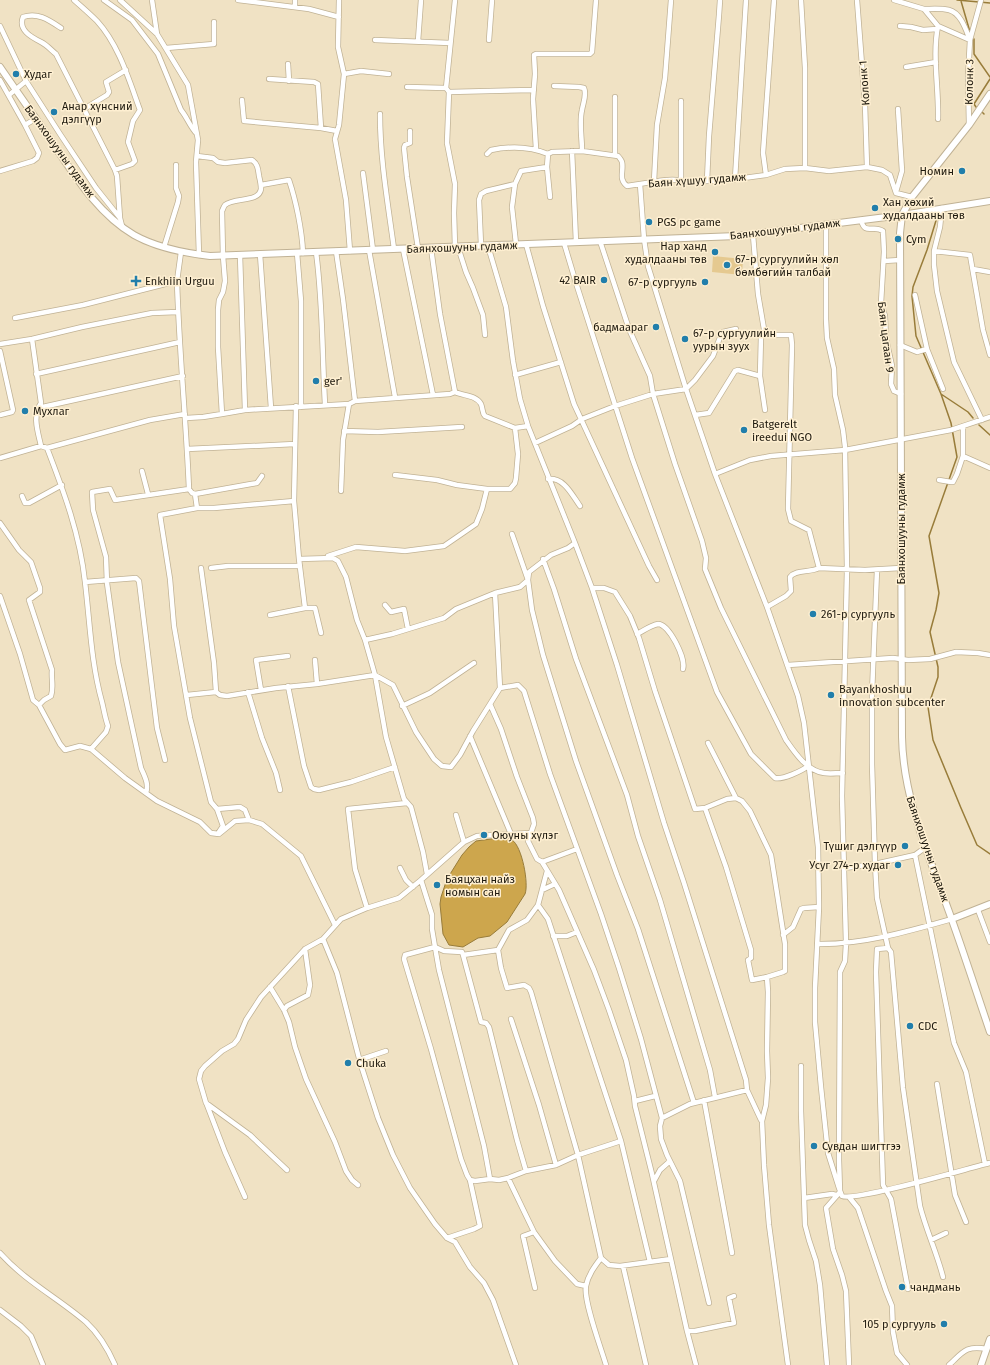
<svg xmlns="http://www.w3.org/2000/svg" width="990" height="1365" font-family="'Fira Sans',sans-serif">
	<style>
		.green { fill: #e5c990 }
		.water { fill: #cda64d; stroke: #987c3a }
		.lines { fill: none; stroke-linecap: round; stroke-linejoin: round }
		.stream { stroke: #987c3a; stroke-width: 1.5 }
		.street-casing { stroke: #c0b295; stroke-width: 6 }
		.secondary-casing { stroke: #c0b295; stroke-width: 8 }
		.street { stroke: #fff; stroke-width: 4.5 }
		.secondary { stroke: #fff; stroke-width: 6 }
		.poi-dot { fill: #217eab; stroke: #feefd1; stroke-width: 1.5 }
		.labels { text-anchor: middle; stroke-width: 3; stroke-linejoin: round; paint-order: stroke }
		.poi-label { font-size: 11px; fill: #1e190e; stroke: #feefd1; text-anchor: start }
		.street-label { font-size: 11px; fill: #1e190e; stroke: #feefd1 }
	</style>
	<rect width="100%" height="100%" fill="#f0e2c4"/>
	<!-- green -->
	<path class="green" d="M713,256L743,259L742,275L712,272Z"/>
	<!-- water -->
	<path class="water" d="M491,839C497,839 507,837 512,840C522,846 529,884 525,894L507,922L490,936L478,938L463,947L449,945L443,934L440,904L441,897L447,879L462,855L469,847L476,841Z"/>
	<g class="lines">
		<!-- stream -->
		<path class="stream" d="M957,0L990,3
			M961,1L970,32
			M974,39V54L990,77
			M976,107L974,104L990,79
			M982,112L984,114
			M938,214L927,250L913,287L912,296L916,336L941,394L951,423L957,457L929,536L939,593L936,610L930,632L938,667V677L928,707L933,740L961,808L977,845L990,854
			M941,394L968,412L973,418
			M979,425L990,435"/>
		<!-- street casing -->
		<g class="street-casing">
			<path id="street" d="M74,0C82,7 90,14 97,21C119,45 129,80 140,110L133,121L128,142L135,161L132,164L115,170
				M104,0L132,20L158,54L181,110C187,117 190,127 197,134
				M120,0L157,34L188,85L198,140L196,162L199,255
				M152,0L157,34
				M238,0L309,9L339,17
				M339,0L338,47L344,74L339,125L335,139L346,200L350,251
				M455,0L446,88L449,92L447,143L455,184L454,213L455,247
				M801,0L805,68V168
				M857,0L865,104L867,167
				M894,0L924,9L938,26L970,40
				M295,7V0
				M924,9C931,9 941,8 949,10C961,13 966,30 970,40
				M0,26L26,81L9,95
				M900,26L911,27L923,30L937,29
				M938,26C932,56 939,88 938,119
				M61,28C49,20 38,12 23,17C18,30 31,37 41,42C47,45 51,50 56,54L115,170L117,176L120,218
				M375,40L450,43
				M489,40L492,0
				M418,41L421,0
				M166,48L214,44V22
				M288,64L289,81
				M906,67L936,62
				M344,74L361,71L389,74
				M269,79L314,82L318,84L321,128
				M0,80L25,125L39,153L37,158L33,161L0,171
				M26,81L60,134L96,188L120,218L122,226
				M554,86L579,87L584,88C587,95 583,103 582,110C579,122 582,138 582,151
				M407,87L446,88
				M449,92L534,90
				M242,100L244,121L321,128L337,131
				M84,109L107,95L109,92L106,82L126,70
				M380,114C380,160 388,204 394,249
				M25,125L35,119
				M969,125L968,76L970,40L981,0
				M410,131V143L405,145L404,148L407,177L418,248
				M536,149L533,99L535,74L534,55L536,54H590L592,52L596,0
				M572,151L576,242
				M487,154L491,150C510,146 529,146 548,154
				M615,155V97
				M197,156L213,158L218,162L225,163L252,160C258,164 258,169 259,176C260,180 261,185 261,189C259,203 234,197 225,205C224,206 223,209 222,211L223,256L225,281L223,292L219,300L218,310V347L222,414L245,410L349,404L355,401L450,394L455,392L440,314L431,248
				M547,167L550,197
				M363,173L373,250
				M766,175L763,153L774,0
				M735,179L746,0
				M681,180V101
				M654,181L657,125L665,78L671,0
				M707,181L709,136L719,15L720,0
				M515,184L512,207L516,244
				M261,185L289,180C296,201 302,230 303,253
				M896,192L902,171L898,109
				M912,197L896,193L890,175L882,170L867,167L829,171L805,168L785,169L766,175L729,180L686,182C673,177 654,182 640,184L644,239L648,266L686,389L715,474L767,607L798,696L804,723L818,847L819,907L815,988V1022L821,1087L828,1153L839,1188L842,1196C855,1202 969,1168 990,1163
				M942,208L940,227L934,251V265L937,291L954,362L982,420
				M861,220C865,236 873,224 883,231L884,252L881,303L885,316L886,339L892,366L891,384L894,391L901,394
				M826,225V319L827,338L834,369L835,395L843,430L845,447L847,569L842,796L846,943L845,961L840,972L839,1160L840,1192L826,1208L833,1249L842,1275L846,1291L849,1365
				M753,235L758,294L765,335H791L792,345L788,509L791,521L809,530L819,568
				M600,241L629,329L650,376L653,394L675,464L702,541L706,558L705,569L721,608L786,740C795,753 807,771 824,773C830,774 836,773 843,773
				M564,243L576,283L632,458L717,692L751,754L775,778C782,780 802,771 808,766
				M526,244L543,306L574,404L649,566L657,580
				M481,245L479,200L481,194L486,191L515,184L521,171L547,167L548,154L552,152L582,151L618,156C619,157 622,161 622,162C624,171 618,179 627,186L640,184
				M488,246L506,307L513,361L520,399L528,426L575,543L568,548L551,555L529,572L528,580L520,587L495,593L500,688L490,704L501,729L517,777L533,818L534,824L528,841L537,859L542,862L559,890L594,970L609,1010L626,1060L634,1096L635,1106L652,1174L687,1331L696,1365
				M164,247L178,202L179,196L176,188V165
				M458,247L466,272L473,288L483,315L485,335
				M403,249L433,395
				M369,250L395,397
				M336,251L343,299L355,401
				M934,251L970,255L983,330L990,355
				M316,252C323,303 322,354 325,404
				M297,253L301,301V407
				M260,254L271,408
				M240,255L245,410
				M884,261L900,260
				M973,269L990,272
				M915,295L927,349L943,389
				M15,318L83,305L177,281L181,252
				M765,335L761,336L760,376L765,410
				M32,339L41,403C32,416 38,432 41,446
				M0,344L32,339L82,327L152,313L178,312
				M900,345L917,352L927,349
				M0,351L13,410L12,412L0,415
				M36,374L180,342
				M515,375L561,362
				M455,392C463,396 476,395 481,404C483,409 482,413 485,416L515,428
				M296,406L294,501L299,559L333,558L338,561L346,577L357,620L365,640L375,675L386,737L404,799L411,807L423,852L427,874
				M38,408L183,376
				M695,415L709,413L735,371L738,370L760,376
				M186,418L203,417L222,414
				M963,426V456L990,468
				M344,431L378,432L462,427
				M535,443L572,426L582,419L615,406L653,394L686,389L695,380L713,356L719,340L723,332L736,329
				M47,448C64,492 80,535 85,582C90,623 91,663 102,702C104,710 105,718 108,726L106,732L91,749
				M187,449L295,444
				M0,458L41,446L47,448L150,420L185,414
				M142,471L148,494
				M715,474L750,460L771,456L845,450L951,430L990,417
				M395,475L437,480L457,485L487,489
				M548,479C564,477 572,495 580,506
				M939,480L951,482H953L957,474L963,456
				M189,489L192,493L195,494L197,508
				M341,491L343,440L349,404
				M195,494L251,484L257,483L262,476
				M22,496L25,503H29L62,485
				M0,523L19,550L31,562L40,588V592L29,600L52,670C51,679 54,687 51,696L44,700L39,705
				M512,534L528,580L532,610L543,655L576,761L617,875L638,929L694,1103
				M575,543L592,588L617,665L664,823L684,883L746,1080L747,1090
				M328,556L356,547L405,551L444,546L476,524L482,509L487,489H510L515,483L516,478L518,454L515,428L528,426
				M299,559L305,608H315L321,633
				M543,559L554,589L576,659L627,795L638,836L660,900L710,1070L715,1097
				M201,568L214,663L216,692
				M211,568L228,566H300
				M85,582L136,578L139,581L157,728L165,760
				M592,588H604L615,592L630,616L639,638L655,691L695,809L705,808L726,867L751,950V958L748,960L752,980L767,977L768,992L767,1051L768,1078L766,1105L762,1121L764,1165L769,1225L788,1365
				M0,596L20,654L33,700L39,705L60,744L65,750L80,746L91,749L125,778L157,801L200,822L211,833L219,834L235,821L249,820L262,824L301,856L335,925
				M385,605L391,612L404,609L408,629
				M767,607L786,596L791,591L790,577C796,569 810,573 819,568L865,570L901,568
				M270,615L305,608
				M637,634C643,631 651,625 658,624C669,624 686,658 683,669
				M365,640L392,634L444,618L456,609L495,593
				M315,660L317,684
				M788,665L893,658L908,660L930,659L956,652L978,653L990,655
				M288,686L304,766L311,787L314,789L319,790L351,782L395,767
				M500,688L518,685L524,691L550,774L601,914L619,968L641,1039L662,1118L660,1126L661,1139L667,1155L680,1181L709,1303
				M261,690L256,660L288,656
				M248,692L262,738L276,773L280,790
				M187,695L216,692L220,695L227,696L276,688L317,684L375,675L393,685L416,732L434,759L442,766L451,767L460,755L473,731L490,704
				M402,706L430,693L474,663
				M470,736L511,834
				M708,743L736,798L742,801L750,811L771,855L785,944V971L783,972L767,977
				M146,793C149,784 145,777 141,768L118,662L107,583L106,557L93,510L92,492L110,489L115,500L189,489C186,419 179,350 177,281
				M705,808L727,799L736,798
				M217,809L240,807L245,810L249,820
				M456,815L464,842
				M219,832L223,826L217,809L211,802L190,718L174,626L170,579L160,515L197,508H214L294,501
				M926,847L915,855L875,864L877,898L888,948L891,952L903,1088L920,1206C926,1230 937,1253 943,1277
				M915,855L954,1043L966,1072L985,1164
				M542,862L577,849
				M400,868L406,880L413,887
				M844,868L875,864L872,764V694L877,570
				M547,871L538,905L548,919L621,1141L650,1262
				M421,880L432,915V929L435,947L405,955L404,959L431,1049L461,1159L467,1175L470,1180L475,1181L490,1179L499,1180L508,1178L526,1171L556,1165L578,1155L621,1141
				M542,890L555,884
				M538,905L527,920L509,930L498,950L501,968L507,988L524,985L529,988L531,992L578,1155L601,1258C595,1266 588,1275 586,1286C583,1300 601,1348 606,1365
				M367,908L355,869L348,809L407,803
				M978,910L990,942
				M783,935L793,927L801,909L804,908L819,907
				M553,936H567L577,932
				M817,944C862,945 910,931 952,919
				M888,948L877,949L876,972L883,1185L891,1199L908,1289
				M463,955L481,1022L486,1023L489,1027L517,1140L526,1171
				M270,987L284,1010L289,1022L295,1047L306,1079L335,1142L346,1171L352,1180L358,1185
				M284,1010L287,1006L308,995L310,985L305,949
				M511,1019L539,1105L556,1165
				M359,1060L386,1051
				M801,1066V1111L805,1225L809,1240L816,1261L820,1285L827,1365
				M937,1084L955,1195L966,1222
				M704,1100L732,1253
				M635,1101L655,1096
				M207,1105L225,1152L245,1197
				M662,1118L690,1104L747,1090L761,1120
				M287,1170L250,1135L206,1103L199,1079L201,1071L205,1066L222,1051L234,1044L238,1039L246,1020L261,997L305,949L323,939
				M508,1178L534,1232L555,1261L577,1284L586,1286
				M490,1179L484,1146L439,970L435,947L444,951L462,952L463,955L498,950
				M654,1181L660,1170L670,1161
				M849,1197L858,1208L886,1291L892,1306L893,1332L897,1353L907,1365
				M804,1198L832,1194L836,1195
				M534,1232L523,1236L535,1288
				M447,1238L474,1229L480,1226L470,1180
				M931,1240L946,1233
				M0,1253C25,1281 58,1298 86,1322C99,1334 108,1349 115,1365
				M601,1258L609,1265L620,1266L671,1259
				M623,1266L646,1365
				M0,1310L21,1326L31,1336L43,1365
				M687,1331H695L734,1323L729,1298L734,1296
				M516,1365L493,1300L484,1283L470,1267L455,1242L447,1238L435,1224L410,1188L393,1155L378,1118L360,1062L337,973L323,939L341,919L367,908L399,898L421,880L464,842L477,836L530,833
				M949,1365C963,1352 966,1345 987,1349"/>
		</g>
		<!-- secondary casing -->
		<g class="secondary-casing">
			<path id="secondary" d="M0,67C17,92 35,117 52,142C75,176 98,214 134,235C157,248 184,253 210,256L737,236L902,215L990,201
				M990,94L969,125L912,197L902,215L900,233L902,737C903,797 928,853 948,909C963,950 976,991 990,1032
				M952,919L990,904
				M981,1365L990,1339"/>
		</g>
		<!-- street -->
		<use href="#street" class="street"/>
		<!-- secondary -->
		<use href="#secondary" class="secondary"/>
	</g>
	<!-- markers -->
	<g class="poi-dot">
		<circle cx="16" cy="74" r="4"/>
		<circle cx="54" cy="112" r="4"/>
		<circle cx="962" cy="171" r="4"/>
		<circle cx="875" cy="208" r="4"/>
		<circle cx="649" cy="222" r="4"/>
		<circle cx="898" cy="239" r="4"/>
		<circle cx="715" cy="252" r="4"/>
		<circle cx="727" cy="265" r="4"/>
		<circle cx="604" cy="280" r="4"/>
		<path d="M134 275h4v4h4v4h-4v4h-4v-4h-4v-4h4z"/>
		<circle cx="705" cy="282" r="4"/>
		<circle cx="656" cy="327" r="4"/>
		<circle cx="685" cy="339" r="4"/>
		<circle cx="316" cy="381" r="4"/>
		<circle cx="25" cy="411" r="4"/>
		<circle cx="744" cy="430" r="4"/>
		<circle cx="813" cy="614" r="4"/>
		<circle cx="831" cy="695" r="4"/>
		<circle cx="484" cy="835" r="4"/>
		<circle cx="905" cy="846" r="4"/>
		<circle cx="898" cy="865" r="4"/>
		<circle cx="437" cy="885" r="4"/>
		<circle cx="910" cy="1026" r="4"/>
		<circle cx="348" cy="1063" r="4"/>
		<circle cx="814" cy="1146" r="4"/>
		<circle cx="902" cy="1287" r="4"/>
		<circle cx="944" cy="1324" r="4"/>
	</g>
	<g class="labels">
		<!-- poi labels -->
		<g class="poi-label">
			<text x="24" y="78">Худаг</text>
			<text x="62" y="110">Анар хүнсний<tspan x="62" dy="13">дэлгүүр</tspan></text>
			<text x="954" y="175" text-anchor="end">Номин</text>
			<text x="883" y="206">Хан хөхий<tspan x="883" dy="13">худалдааны төв</tspan></text>
			<text x="657" y="226">PGS pc game</text>
			<text x="906" y="243">Cym</text>
			<text x="707" y="250" text-anchor="end">Нар ханд<tspan x="707" dy="13">худалдааны төв</tspan></text>
			<text x="735" y="263">67-р сургуулийн хөл<tspan x="735" dy="13">бөмбөгийн талбай</tspan></text>
			<text x="596" y="284" text-anchor="end">42 BAIR</text>
			<text x="145" y="285">Enkhiin Urguu</text>
			<text x="697" y="286" text-anchor="end">67-р сургууль</text>
			<text x="648" y="331" text-anchor="end">бадмаараг</text>
			<text x="693" y="337">67-р сургуулийн<tspan x="693" dy="13">уурын зуух</tspan></text>
			<text x="324" y="385">ger'</text>
			<text x="33" y="415">Мухлаг</text>
			<text x="752" y="428">Batgerelt<tspan x="752" dy="13">ireedui NGO</tspan></text>
			<text x="821" y="618">261-р сургууль</text>
			<text x="839" y="693">Bayankhoshuu<tspan x="839" dy="13">innovation subcenter</tspan></text>
			<text x="492" y="839">Оюуны хүлэг</text>
			<text x="897" y="850" text-anchor="end">Түшиг дэлгүүр</text>
			<text x="890" y="869" text-anchor="end">Усуг 274-р худаг</text>
			<text x="445" y="883">Баяцхан найз<tspan x="445" dy="13">номын сан</tspan></text>
			<text x="918" y="1030">CDC</text>
			<text x="356" y="1067">Chuka</text>
			<text x="822" y="1150">Сувдан шигтгээ</text>
			<text x="910" y="1291">чандмань</text>
			<text x="936" y="1328" text-anchor="end">105 р сургууль</text>
		</g>
		<!-- street labels -->
		<g class="street-label">
			<text transform="translate(969 82) rotate(-89)" y="4">Колонк 3</text>
			<text transform="translate(864 83) rotate(-94)" y="4">Колонк 1</text>
			<text transform="translate(60 151) rotate(54)" y="4">Баянхошууны гудамж</text>
			<text transform="translate(697 180) rotate(-4)" y="4">Баян хүшуу гудамж</text>
			<text transform="translate(785 229) rotate(-7)" y="4">Баянхошууны гудамж</text>
			<text transform="translate(462 247) rotate(-2)" y="4">Баянхошууны гудамж</text>
			<text transform="translate(886 337) rotate(83)" y="4">Баян цагаан 9</text>
			<text transform="translate(901 529) rotate(-90)" y="4">Баянхошууны гудамж</text>
			<text transform="translate(928 849) rotate(71)" y="4">Баянхошууны гудамж</text>
		</g>
	</g>
</svg>
